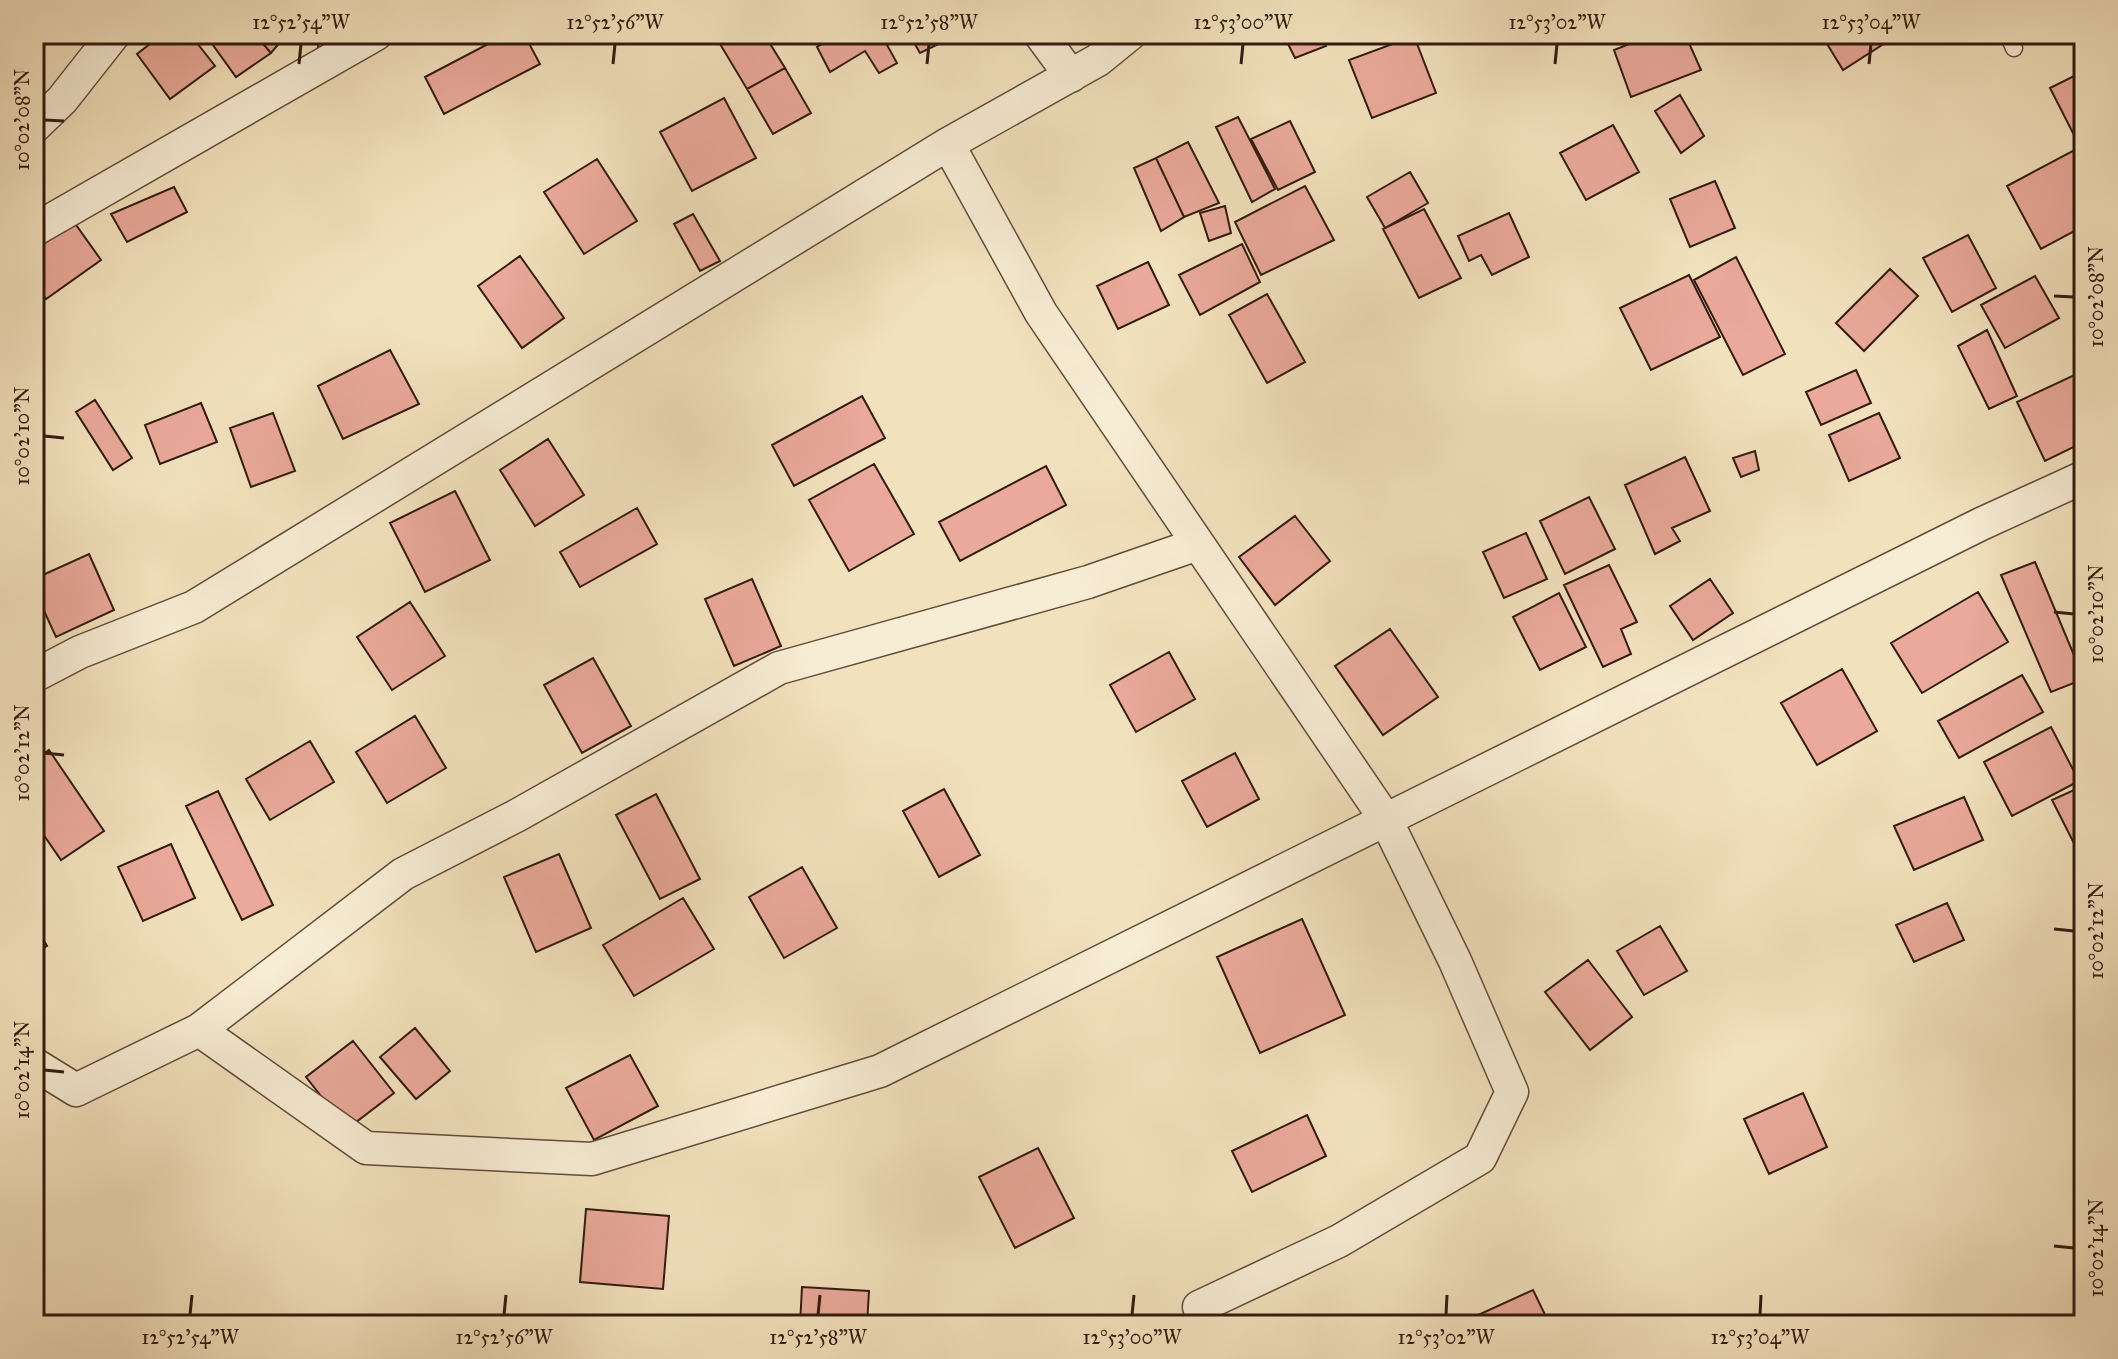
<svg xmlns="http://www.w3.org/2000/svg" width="2118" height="1359" font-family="'IM FELL Great Primer',serif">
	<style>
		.building { fill: #eaa99a; stroke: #321b10; stroke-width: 2 }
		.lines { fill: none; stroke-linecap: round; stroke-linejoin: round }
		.service-casing { stroke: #624c3b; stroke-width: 19 }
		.minor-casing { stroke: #624c3b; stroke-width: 35 }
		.service { stroke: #f7ecd4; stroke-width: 16 }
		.minor { stroke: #f7ecd4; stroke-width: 32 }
		.ticks { fill: none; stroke: #321b10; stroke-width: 3 }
		.neatline { fill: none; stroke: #321b10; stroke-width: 3 }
		.ticks-label { font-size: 20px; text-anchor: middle; fill: #321b10 }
	</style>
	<rect width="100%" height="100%" fill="#f2e1bd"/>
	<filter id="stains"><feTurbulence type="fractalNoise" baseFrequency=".0025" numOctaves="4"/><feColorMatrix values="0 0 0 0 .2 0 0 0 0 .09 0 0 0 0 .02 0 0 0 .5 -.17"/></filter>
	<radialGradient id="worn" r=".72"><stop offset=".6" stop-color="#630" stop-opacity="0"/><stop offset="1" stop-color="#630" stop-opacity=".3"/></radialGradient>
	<!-- building -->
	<path class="building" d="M163,34H190L215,66L170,99L137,54Z
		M205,34H261L257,37L271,53L236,77Z
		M261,34H287L271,53L257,37Z
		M320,34H350L316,60Z
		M507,34H524L540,64L444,114L425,77Z
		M740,34H764L785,68L747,89L720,44Z
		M839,34H881L897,63L879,73L865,51L830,72L817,47Z
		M909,34H959L920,53Z
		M1283,34H1320L1326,46L1295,58Z
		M1654,34H1685L1701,70L1631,97L1614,50Z
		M1821,34H1899L1843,70Z
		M1414,36L1436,93L1372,118L1349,60Z
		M785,68L811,113L773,134L747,89Z
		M2084,71V135L2076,139L2050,88Z
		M1680,95L1704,136L1681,153L1655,111Z
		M724,98L756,158L692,191L660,132Z
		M1238,117L1275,189L1252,202L1216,127Z
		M1290,121L1315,172L1278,190L1251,139Z
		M1613,125L1639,172L1586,200L1560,153Z
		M1188,142L1219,203L1184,217L1156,158Z
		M2082,146L2084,150V226L2041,249L2007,186Z
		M1156,158L1184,217L1161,231L1134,168Z
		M597,159L637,221L584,254L544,192Z
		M1410,172L1428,203L1385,228L1367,197Z
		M1715,181L1735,228L1690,247L1670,199Z
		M1305,186L1334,240L1261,275L1235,222Z
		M174,187L187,212L127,242L111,214Z
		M1225,206L1231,233L1209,241L1200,213Z
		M1424,209L1461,278L1419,298L1383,229Z
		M1509,213L1529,257L1492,275L1481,255L1469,261L1458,236Z
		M693,214L720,261L700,271L674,224Z
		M74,222L101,260L46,299L34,282V251Z
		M1968,235L1996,288L1952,312L1923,258Z
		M1242,244L1260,282L1200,315L1179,275Z
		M520,256L564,318L522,348L478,286Z
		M1736,257L1785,354L1743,375L1694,280Z
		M1148,262L1169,305L1118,329L1097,286Z
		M1890,269L1918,296L1864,351L1836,323Z
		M1689,275L1720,337L1651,370L1620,308Z
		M2035,276L2059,318L2005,348L1981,305Z
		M1267,294L1305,362L1267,383L1229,315Z
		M1987,330L2017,396L1989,409L1958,346Z
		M390,350L419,404L343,439L318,386Z
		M1856,370L1871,403L1821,425L1806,392Z
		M2083,371L2084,442L2045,461L2017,402Z
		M862,396L885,438L794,486L772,445Z
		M95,400L132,458L113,470L76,412Z
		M201,403L217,442L160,464L145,425Z
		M273,413L295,471L251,487L230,428Z
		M1879,413L1900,458L1849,481L1829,435Z
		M548,439L584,495L535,526L500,470Z
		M1755,451L1759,470L1741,477L1733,458Z
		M1685,457L1710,511L1672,528L1680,541L1655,554L1625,485Z
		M874,464L914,534L849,571L809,500Z
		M1046,466L1066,505L960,561L939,522Z
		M455,491L490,560L425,592L390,523Z
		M1589,497L1615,549L1565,574L1540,521Z
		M637,508L657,544L580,587L560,552Z
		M1295,516L1330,561L1275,605L1239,557Z
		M1526,533L1547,579L1504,598L1483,552Z
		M89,554L114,610L56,637L34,589V579Z
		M2035,562L2084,679L2051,692L2001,575Z
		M1609,565L1637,622L1621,629L1631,654L1603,667L1564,585Z
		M752,579L781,646L734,666L705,599Z
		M1710,579L1733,613L1693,640L1670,606Z
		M1978,592L2008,642L1922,693L1891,643Z
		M1559,593L1586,647L1540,670L1513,617Z
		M2084,600V625L2075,603Z
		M410,602L445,656L392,690L357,637Z
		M1390,629L1438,697L1383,735L1335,666Z
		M1169,652L1195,699L1136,732L1110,685Z
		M593,658L631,726L582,753L544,685Z
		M1842,669L1877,731L1817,765L1781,703Z
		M2022,675L2043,712L1959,758L1938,721Z
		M415,716L446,768L387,803L356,752Z
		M2051,727L2079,781L2012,816L1984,762Z
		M310,741L334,782L270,820L246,779Z
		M49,750L104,831L61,860L34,821V761Z
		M1235,753L1259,799L1207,827L1182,781Z
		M944,789L980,855L939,877L903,811Z
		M2074,790L2084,811V863L2052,800Z
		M218,791L273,905L242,920L186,806Z
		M656,794L700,879L660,899L616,815Z
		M1964,797L1983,840L1914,870L1894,826Z
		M171,844L195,898L143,921L118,867Z
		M559,854L591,928L536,952L504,877Z
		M802,867L837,928L784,958L749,897Z
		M683,898L714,949L634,996L603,945Z
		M1947,903L1964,940L1914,962L1896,925Z
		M1302,919L1345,1015L1260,1053L1217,957Z
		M34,924L47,946L34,954Z
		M1660,926L1687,971L1644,995L1617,951Z
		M1588,960L1632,1017L1590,1050L1545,992Z
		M415,1028L450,1071L416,1099L380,1057Z
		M353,1041L394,1093L347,1129L306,1077Z
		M630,1055L658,1106L594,1140L566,1088Z
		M1803,1093L1827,1147L1769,1174L1744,1119Z
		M1307,1115L1326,1156L1252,1192L1232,1151Z
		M1038,1148L1074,1218L1015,1248L979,1177Z
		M586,1209L669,1216L663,1289L580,1282Z
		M802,1287L869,1291L867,1325H800Z
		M1533,1290L1550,1325H1467L1465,1321Z"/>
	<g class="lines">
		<!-- service casing -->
		<g class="service-casing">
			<path id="service" d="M2008,34L2014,48"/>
		</g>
		<!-- minor casing -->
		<g class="minor-casing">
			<path id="minor" d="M1040,34L1071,76
				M34,127L62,100L114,34
				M948,144L1041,313L1386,820L1455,961L1512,1092L1480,1158L1339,1241L1199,1307
				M34,230L376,34
				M34,676L80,652L194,607L948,144L1098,60L1130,34
				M199,1030L366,1148L592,1159L880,1071L1981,524L2084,477
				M34,1064L76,1090L199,1030L403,874L516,816L779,668L1088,582L1198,544"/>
		</g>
		<!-- service -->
		<use href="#service" class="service"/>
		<!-- minor -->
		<use href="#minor" class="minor"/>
	</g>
	<!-- ticks -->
	<path class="ticks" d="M299,64L301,44M613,64L615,44M927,64L929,44M1241,64L1243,44M1555,64L1557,44M1869,64L1871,44M44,120L64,121M2054,296L2074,297M44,436L64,438M2054,612L2074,614M44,753L64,755M2054,929L2074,931M44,1070L64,1072M2054,1246L2074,1248M190,1315L192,1295M504,1315L506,1295M818,1315L820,1295M1132,1315L1134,1295M1446,1315L1447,1295M1760,1315L1761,1295"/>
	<!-- margin -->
	<rect width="2118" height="1359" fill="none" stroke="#f2e1bd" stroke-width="88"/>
	<rect x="44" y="44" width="2030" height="1271" class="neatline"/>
	<g class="ticks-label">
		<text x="301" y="29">12°52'54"W</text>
		<text x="615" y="29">12°52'56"W</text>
		<text x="929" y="29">12°52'58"W</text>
		<text x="1243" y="29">12°53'00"W</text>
		<text x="1557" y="29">12°53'02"W</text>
		<text x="1871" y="29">12°53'04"W</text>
		<text transform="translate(22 120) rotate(-90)" y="7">10°02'08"N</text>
		<text transform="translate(2096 297) rotate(-90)" y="7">10°02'08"N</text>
		<text transform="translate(22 436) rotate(-90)" y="7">10°02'10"N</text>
		<text transform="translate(2096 614) rotate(-90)" y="7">10°02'10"N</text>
		<text transform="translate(22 753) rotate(-90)" y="7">10°02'12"N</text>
		<text transform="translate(2096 931) rotate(-90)" y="7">10°02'12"N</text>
		<text transform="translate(22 1070) rotate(-90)" y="7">10°02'14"N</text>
		<text transform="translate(2096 1248) rotate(-90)" y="7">10°02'14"N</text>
		<text x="190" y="1344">12°52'54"W</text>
		<text x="504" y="1344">12°52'56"W</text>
		<text x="818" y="1344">12°52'58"W</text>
		<text x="1132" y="1344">12°53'00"W</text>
		<text x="1446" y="1344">12°53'02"W</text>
		<text x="1760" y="1344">12°53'04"W</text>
	</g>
	<rect width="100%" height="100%" filter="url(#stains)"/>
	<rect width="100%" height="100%" fill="url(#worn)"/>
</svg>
